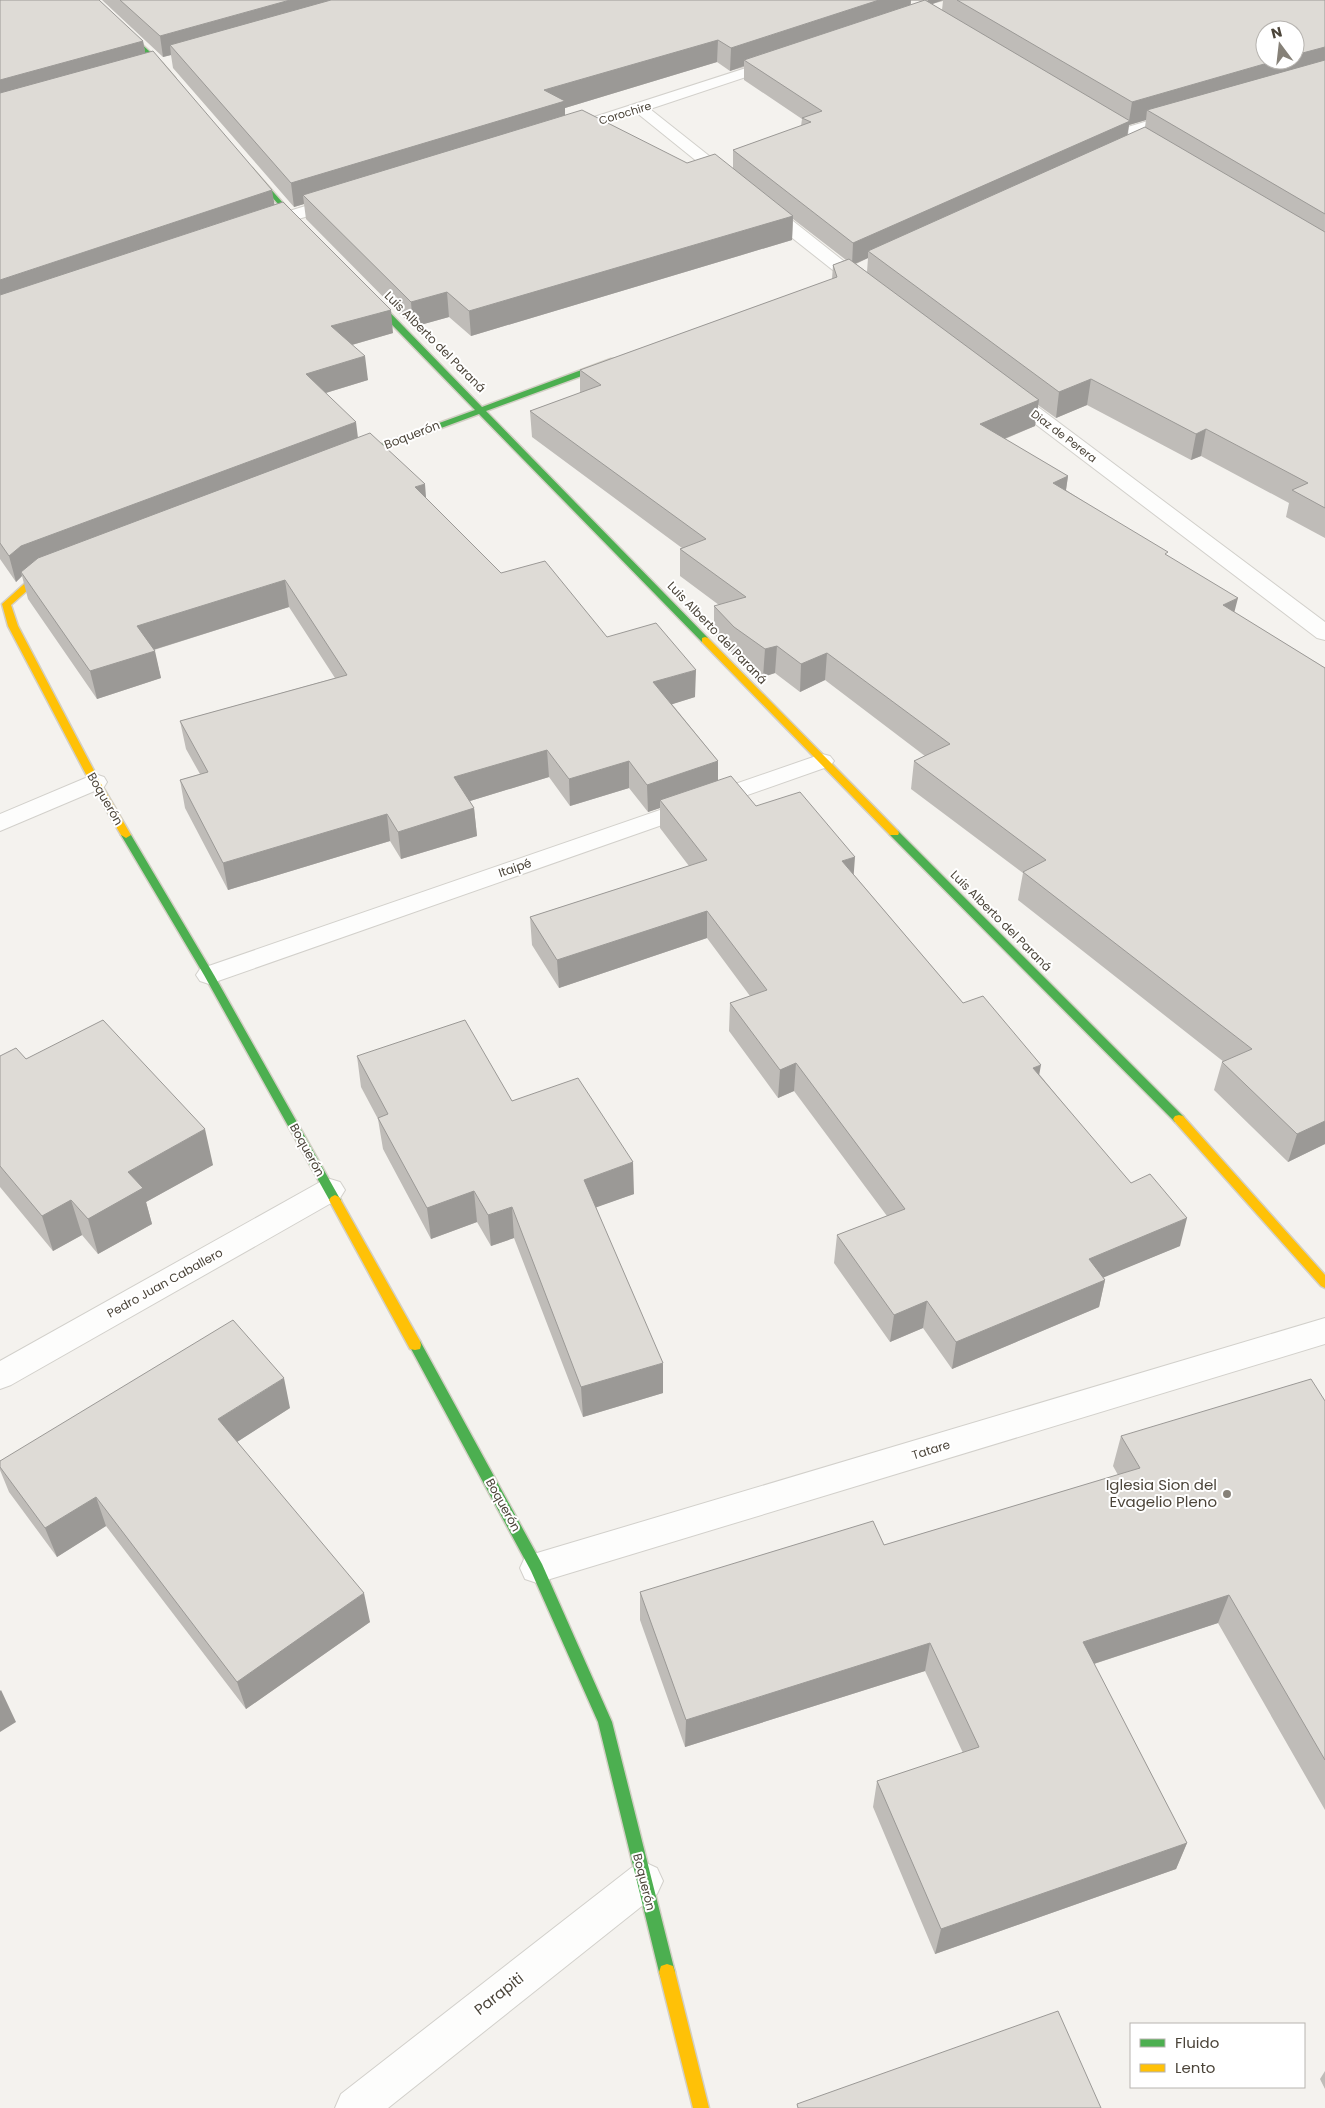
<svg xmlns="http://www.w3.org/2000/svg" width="1325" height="2108" font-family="Poppins,sans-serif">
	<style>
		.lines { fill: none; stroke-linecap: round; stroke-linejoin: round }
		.street-casing { stroke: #d2d0cb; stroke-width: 2 }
		.fast-casing { stroke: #d3cfc5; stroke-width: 3 }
		.slow-casing { stroke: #d3cfc5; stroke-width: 3 }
		.street { fill: #fdfdfc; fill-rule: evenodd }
		.fast { fill: #4caf50; fill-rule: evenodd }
		.slow { fill: #ffc107; fill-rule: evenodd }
		.wall { fill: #bfbcb8; fill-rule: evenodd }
		.shaded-wall { fill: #9b9996 }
		.building { fill: #dedbd6; stroke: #9b9996 }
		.poi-dot { fill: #868178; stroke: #fff; stroke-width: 2 }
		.labels { text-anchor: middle; stroke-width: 4; stroke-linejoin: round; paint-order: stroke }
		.far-street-label { font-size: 11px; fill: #4b4439; stroke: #fff }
		.street-label { font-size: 12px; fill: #4b4439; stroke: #fff }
		.near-poi-label { font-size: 15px; fill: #4b4439; stroke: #fff; text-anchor: end }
		.near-street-label { font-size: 15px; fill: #4b4439; stroke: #fff }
	</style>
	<rect width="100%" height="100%" fill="#f4f2ee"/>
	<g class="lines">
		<!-- street casing -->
		<g class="street-casing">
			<path id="street" d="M780,57L785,58L787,61L785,64L650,109L737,178L739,181L737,184H725L637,113L566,136L560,134L558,131L560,128Z
				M1181,111L1187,113L1189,116L1187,119L1127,137L1121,135L1119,132L1121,129Z
				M341,195L347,196L349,200L347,204L263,230L257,229L254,225L257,221Z
				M763,201L769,202L870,282L873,286L870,290L864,291L858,290L757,210L755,206L757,202Z
				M1007,387L1014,389L1325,622V640L1317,638L1000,397L997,393L1000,389Z
				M822,754L830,756L834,761L830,766L218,981L209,984L200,981L196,975L200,969Z
				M95,774L104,777L107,782L104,787L0,831V814Z
				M330,1179L340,1182L345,1190L340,1198L11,1385L0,1389V1361L320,1182Z
				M1325,1318V1344L537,1583L525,1579L520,1568L525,1557L537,1553Z
				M644,1862L657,1868L663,1881L657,1894L388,2108H335L341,2094L631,1868Z"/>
		</g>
		<!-- fast casing -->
		<g class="fast-casing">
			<path id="fast" d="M88,0H94L162,63L175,78V80H171L158,65Z
				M248,168H252L306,229V231H302L248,170Z
				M361,289H367L482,407L611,359H617V363L486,411L708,638V642H702L479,414L352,461H346V457L475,410L361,293Z
				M894,830L898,831L1183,1116L1185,1119L1183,1122H1175L890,835L889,833Z
				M126,832L131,835L214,975L339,1197L341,1200L339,1203H331L204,975L121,835Z
				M415,1340L420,1341L542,1564L612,1722L675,1972L673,1978L667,1980L661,1978L659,1972L598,1722L531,1571L409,1345L410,1341Z"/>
		</g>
		<!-- slow casing -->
		<g class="slow-casing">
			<path id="slow" d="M57,567L60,568V572L39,580L11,605L18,626L100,782L131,835L126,838L121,835L90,782L8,626L2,604L33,576Z
				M705,637L708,638L898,831L899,833L898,835H890L702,642V638Z
				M1179,1115L1183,1116L1325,1275V1288L1321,1286L1175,1122L1173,1119L1175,1116Z
				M335,1195L339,1197L420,1341L421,1345L420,1349L415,1350L410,1349L329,1200L331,1197Z
				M667,1964L673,1966L675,1972L709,2108H693L659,1972L661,1966Z"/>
		</g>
		<!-- street -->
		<use href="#street" class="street"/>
		<!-- fast -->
		<use href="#fast" class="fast"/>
		<!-- slow -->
		<use href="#slow" class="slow"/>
	</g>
	<!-- wall -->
	<path class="wall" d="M0,0L143,41L145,53L275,205L393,333L352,345L368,380L326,393L358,438L426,498L501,573L607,637L695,697L672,704L718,761V780L854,875L963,1003L1040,1075L1180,1246L1103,1277L1105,1280L1099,1307L952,1369L923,1328L890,1342L834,1263L837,1235L887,1216L794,1091L778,1098L729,1031L730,1003L750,996L707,938L559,988L532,945L530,917L689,866L660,828V808L648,812L629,788L570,806L549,777L470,801L474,808L477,836L401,859L390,841L228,890L185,808L180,780L200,774L186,749L180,721L335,678L289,607L154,650L161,678L97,699L28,599L22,576L16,582L0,559Z
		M102,0H1325V538L1286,517L1289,503L1201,456L1191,460L1087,405L1056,418L1038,405L1035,426L1005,439L1068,476L1066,490L1168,556L1234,612L1325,668V1144L1288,1162L1214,1090L1222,1062H1224L1018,900L1023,873L911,789L914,761L925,756L825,680L800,692L775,673L763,677L733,654L714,634V606L719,605L680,576V549L682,548L532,437L530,411L580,393V370L832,279L833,265L846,260L793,219L792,240L471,336L449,317L413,327L306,219L304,204L294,207L173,68L171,55L163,57ZM911,1H919L920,2L911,5ZM943,1L942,10L932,4ZM717,62L730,71L744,67V80L802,119L801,126L733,150V168L687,163L565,115V108ZM1146,120L1145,127L1128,135L1129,125ZM868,258L867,272L856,264Z
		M0,1056L26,1059L213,1165L146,1202L152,1224L98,1254L82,1235L53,1251L0,1187Z
		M357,1056L512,1101L634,1194L596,1207L663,1393L583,1417L514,1238L491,1246L477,1222L431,1239L383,1149L378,1119L361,1087Z
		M1325,1401V1810L1218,1623L1094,1664L1187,1843L1176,1869L935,1954L873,1807L877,1781L963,1753L925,1671L685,1747L640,1620V1592L884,1545L1118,1475L1113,1466L1121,1436Z
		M290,1408L237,1442L370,1622L246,1709L106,1526L57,1557L9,1492L0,1470V1461Z
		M1325,2071V2089L1320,2079Z"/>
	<!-- shaded-wall -->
	<path class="shaded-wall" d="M290,0H359L170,45L171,55L163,57L160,36Z
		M879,0H911L910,11L744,60V66L730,71L731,48Z
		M928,0H943L927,6Z
		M718,40L717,62L565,108V124L303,195L304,204L294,207L291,183L544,90Z
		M143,41L147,62L0,103V80Z
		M1325,47V68L1147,110L1146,120L1129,125L1126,142L868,251V258L852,265L853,243L1129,121L1132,102L1278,60H1295V55Z
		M272,190L276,213L0,305V280Z
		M793,216L792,240L471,336L469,311Z
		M447,292L449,317L413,327L411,302Z
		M391,310L393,333L334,350L331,326Z
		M365,356L368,380L309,398L306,374Z
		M1091,379L1087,405L1056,418L1059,392Z
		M1039,400L1035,426L977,450L980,424Z
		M356,422L359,446L21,572L22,576L16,582L9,556L21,546Z
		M1206,429L1201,456L1191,460L1196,434Z
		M1068,476L1064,503L1053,483Z
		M425,484L427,510L415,487Z
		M285,580L289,607L143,653L137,626Z
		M1238,598L1231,625L1223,605Z
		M777,646L775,673L763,677L765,649Z
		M155,651L161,678L97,699L90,671Z
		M827,653L825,680L800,692L801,664Z
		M696,670L695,697L654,710L653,682Z
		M547,750L549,777L457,805L454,777Z
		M629,761V788L570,806L569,779Z
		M718,761V788L660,800V808L648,812L647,785Z
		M474,808L477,836L401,859L398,832Z
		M387,814L390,841L228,890L223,863Z
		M855,857L853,884L842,861Z
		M707,911V938L559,988L557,960Z
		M796,1063L794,1091L778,1098L780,1070Z
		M1041,1065L1036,1092L1033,1068Z
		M1325,1121V1144L1288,1162L1297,1134Z
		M205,1129L213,1165L146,1202L152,1224L98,1254L88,1219L128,1172Z
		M633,1162L634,1194L586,1211L584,1180Z
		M474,1191L477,1222L431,1239L427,1208Z
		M71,1200L82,1235L53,1251L42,1216Z
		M512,1207L514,1238L491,1246L488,1215Z
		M1187,1218L1180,1246L1083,1286L1089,1259Z
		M1105,1280L1099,1307L952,1369L956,1342Z
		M927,1301L923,1328L890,1342L894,1315Z
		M663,1363V1393L583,1417L581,1387Z
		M284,1378L290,1408L226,1449L218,1419Z
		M96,1497L106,1526L57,1557L45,1528Z
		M364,1593L370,1622L246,1709L237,1682Z
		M1229,1595L1218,1623L1075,1670L1083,1642Z
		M930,1643L925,1671L685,1747L686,1720Z
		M1,1690L16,1722L0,1732V1691Z
		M1187,1843L1176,1869L935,1954L941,1929Z"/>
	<!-- building -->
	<path class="building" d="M0,0H99L143,41L0,80Z
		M120,0H290L160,36Z
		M331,0H879L731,48L718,40L544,90L565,101L291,183L170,45Z
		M925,0L1130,121L853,243L733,150L811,122L802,118L822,111L744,60Z
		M957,0H1325V47L1295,55V30H1265V60H1278L1132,102Z
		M153,51L272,190L0,280V93Z
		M1325,60V214L1147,110Z
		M582,110L687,163L715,154L793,216L469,311L447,292L411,302L303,195Z
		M1145,127L1325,232V508L1292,490L1308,483L1206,429L1196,434L1091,379L1059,392L868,251Z
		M283,202L391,310L331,326L365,356L306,374L356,422L21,546L9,556L0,543V295Z
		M849,259L1039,400L980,424L1068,476L1053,483L1168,552L1165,554L1238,598L1223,605L1325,668V1121L1297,1134L1222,1062L1252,1049L1023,872L1046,860L914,761L950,744L827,653L801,664L777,646L765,649L734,627L714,606L746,597L680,549L706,539L530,411L601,385L580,370L837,277L833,265Z
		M370,433L425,484L415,487L501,573L545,561L607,637L656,623L696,670L653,682L718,761L647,785L629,761L569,779L547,750L454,777L474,808L398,832L387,814L223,863L180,780L208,772L180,721L347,675L285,580L137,626L155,651L90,671L21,572L38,558Z
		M731,776L756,806L800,792L855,857L842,861L963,1003L983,996L1041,1065L1033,1068L1131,1183L1150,1174L1187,1218L1089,1259L1105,1280L956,1342L927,1301L894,1315L837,1235L905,1209L796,1063L780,1070L730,1003L767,990L707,911L557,960L530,917L707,860L660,800Z
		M103,1020L205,1129L128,1172L143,1188L88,1219L71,1200L42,1216L0,1166V1056L16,1048L26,1059Z
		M465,1020L512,1101L578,1078L633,1162L584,1180L663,1363L581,1387L512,1207L488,1215L474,1191L427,1208L378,1118L388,1114L357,1056Z
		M233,1320L284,1378L218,1419L364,1593L237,1682L96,1497L45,1528L0,1467V1461Z
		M1311,1379L1325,1401V1760L1229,1595L1083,1642L1187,1843L941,1929L877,1781L979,1747L930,1643L686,1720L640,1592L873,1521L884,1545L1140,1468L1121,1436Z
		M1058,2011L1101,2108H798L797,2104Z"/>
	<!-- markers -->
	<circle class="poi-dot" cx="1227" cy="1494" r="5"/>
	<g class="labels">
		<!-- far-street labels -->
		<g class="far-street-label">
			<text transform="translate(625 113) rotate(-17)" y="4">Corochire</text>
			<text transform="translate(1064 436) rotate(37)" y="4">Diaz de Perera</text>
		</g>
		<!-- street labels -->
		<g class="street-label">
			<text transform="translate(435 342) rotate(45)" y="4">Luis Alberto del Paraná</text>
			<text transform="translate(412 435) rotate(-21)" y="4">Boquerón</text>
			<text transform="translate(717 633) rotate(46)" y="4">Luis Alberto del Paraná</text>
			<text transform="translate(105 799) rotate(60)" y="4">Boquerón</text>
			<text transform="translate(515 868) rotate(-19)" y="4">Itaipé</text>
			<text transform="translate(1001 921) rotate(45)" y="4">Luis Alberto del Paraná</text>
			<text transform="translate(307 1150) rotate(61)" y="4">Boquerón</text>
			<text transform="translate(165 1283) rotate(-29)" y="4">Pedro Juan Caballero</text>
			<text transform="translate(931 1450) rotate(-17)" y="4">Tatare</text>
			<text transform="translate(503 1505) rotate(61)" y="4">Boquerón</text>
			<text transform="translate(644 1882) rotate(76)" y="4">Boquerón</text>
		</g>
		<!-- near-poi labels -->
		<g class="near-poi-label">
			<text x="1217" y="1490">Iglesia Sion del<tspan x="1217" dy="17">Evagelio Pleno</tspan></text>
		</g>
		<!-- near-street labels -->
		<g class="near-street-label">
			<text transform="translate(499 1994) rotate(-38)" y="5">Parapiti</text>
		</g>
	</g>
	<!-- legend -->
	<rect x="1130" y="2023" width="175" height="65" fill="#ffffff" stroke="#b7b4b0"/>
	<rect x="1140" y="2039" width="25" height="8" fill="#4caf50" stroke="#b7b4b0"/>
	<text x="1175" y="2048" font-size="15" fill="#4b4439">Fluido</text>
	<rect x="1140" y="2064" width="25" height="8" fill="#ffc107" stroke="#b7b4b0"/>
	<text x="1175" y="2073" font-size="15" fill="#4b4439">Lento</text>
	<!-- north arrow -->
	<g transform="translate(1280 45) rotate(345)"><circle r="24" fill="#ffffff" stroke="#b7b4b0"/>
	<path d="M0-4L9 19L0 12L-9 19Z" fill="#868178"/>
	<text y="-8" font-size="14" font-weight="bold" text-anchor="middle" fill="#4b4439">N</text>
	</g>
</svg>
